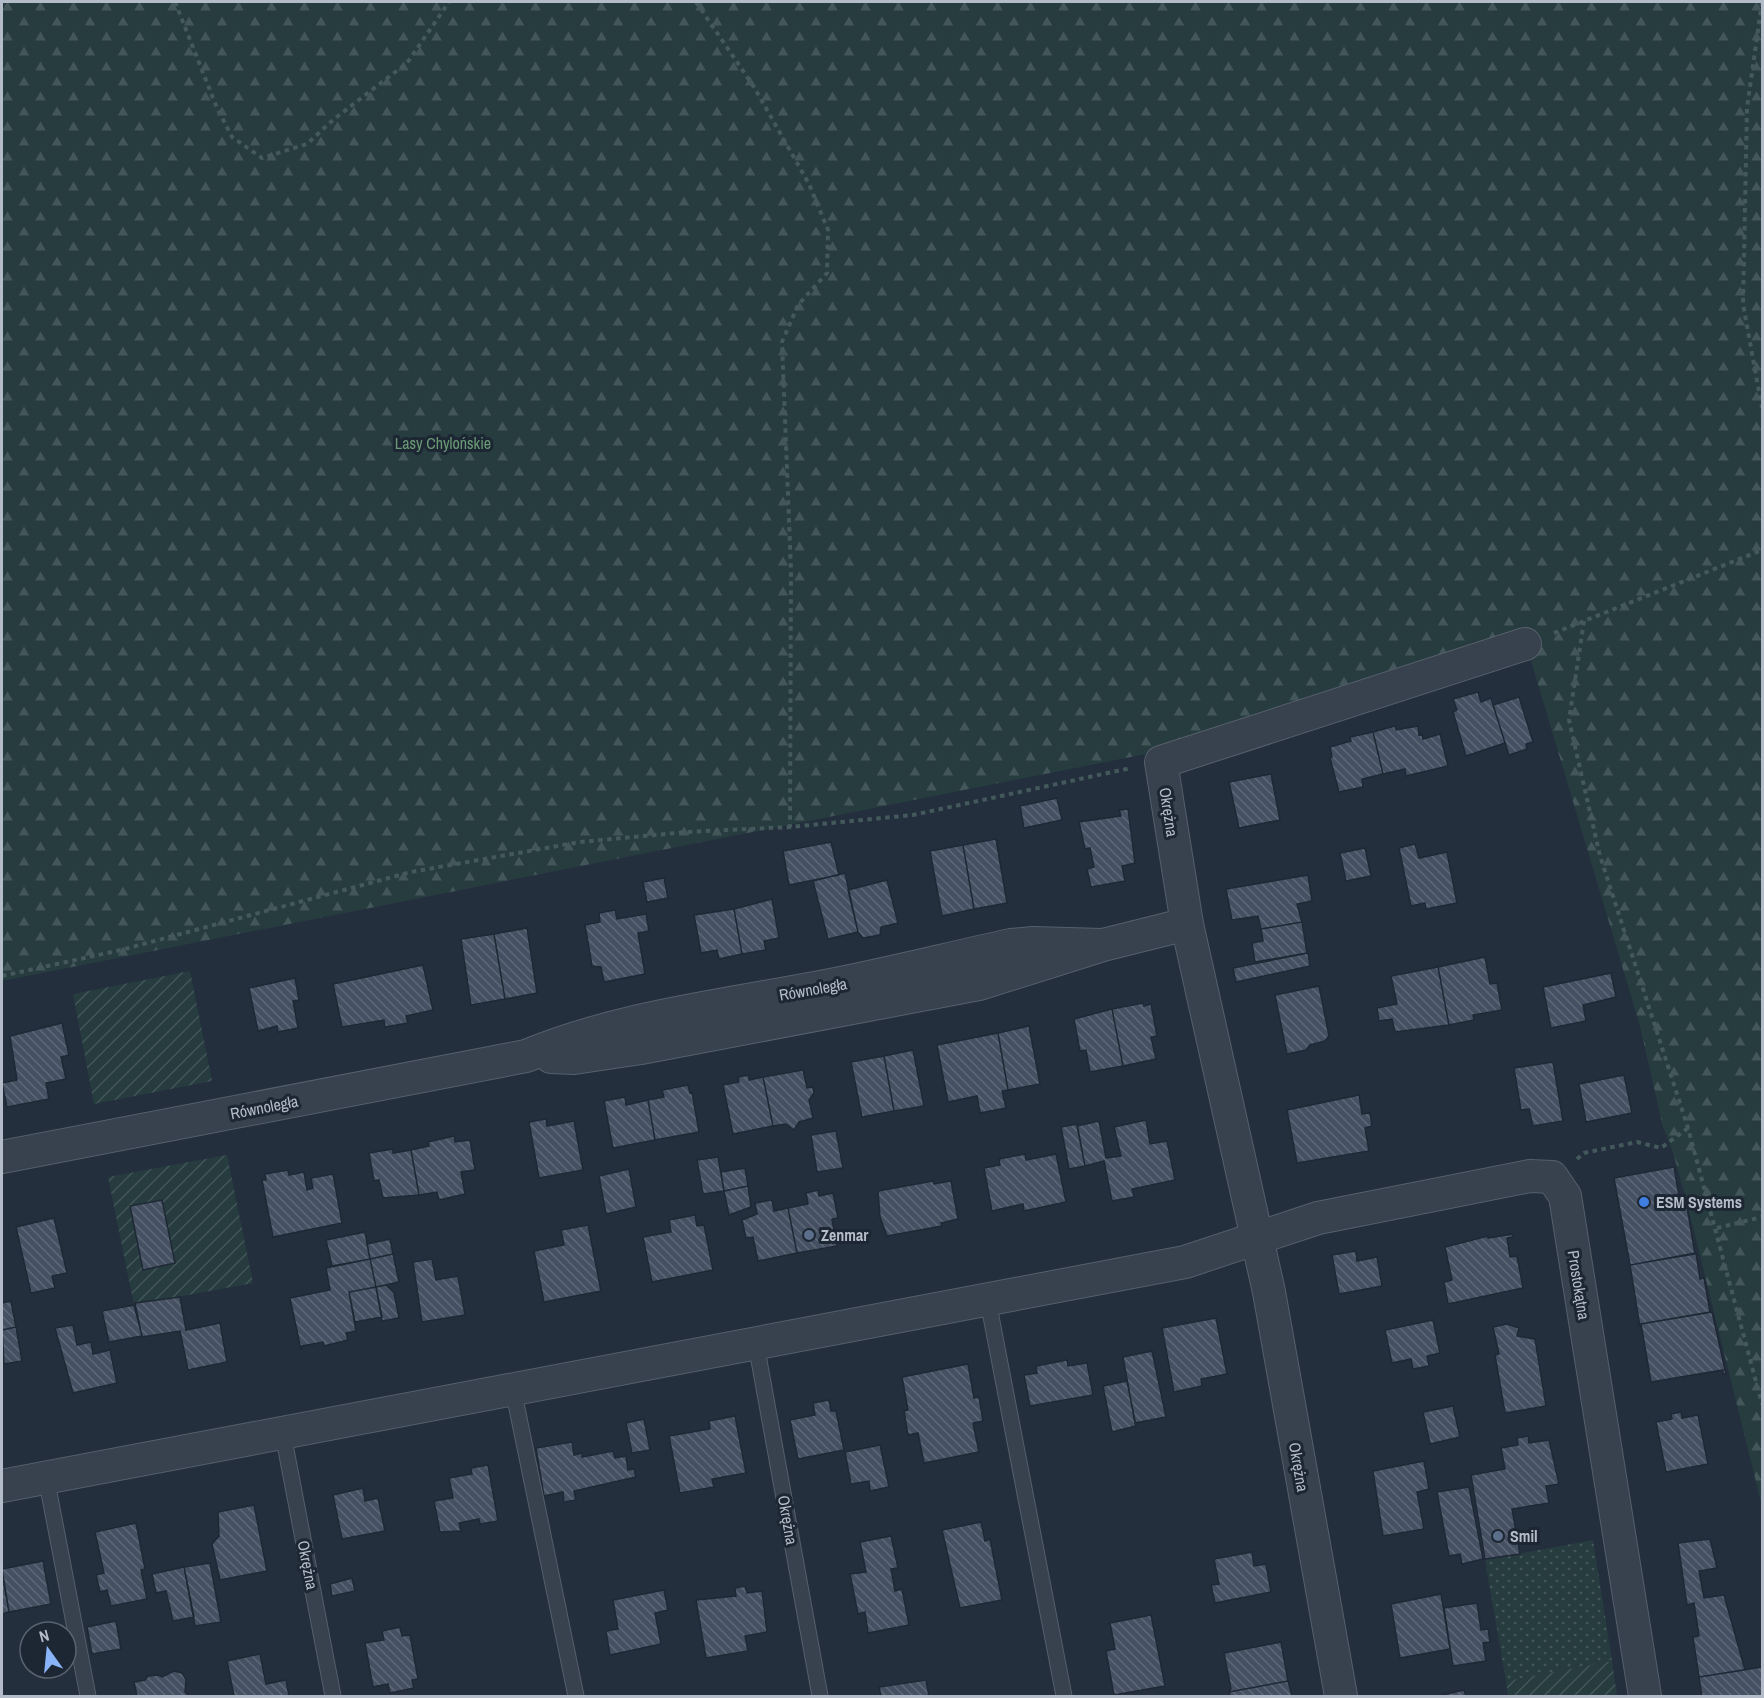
<svg xmlns="http://www.w3.org/2000/svg" width="1764" height="1698" font-family="'Archivo Narrow',sans-serif">
	<style>
		.grass { fill: url(#grass-dots) }
		.forest { fill: url(#forest-firs) }
		.garden { fill: url(#garden-furrows) }
		.building { fill: url(#building-back-hatch); stroke: #1f2835; stroke-width: 1.5 }
		.lines { fill: none; stroke-linecap: round; stroke-linejoin: round }
		.lane-casing { stroke: #565f6c; stroke-width: 17 }
		.street-casing { stroke: #565f6c; stroke-width: 34 }
		.path { stroke: #44595c; stroke-width: 4; stroke-dasharray: 4.5 4.5; stroke-linecap: butt }
		.lane { stroke: #38414e; stroke-width: 15 }
		.street { stroke: #38414e; stroke-width: 32 }
		.shop-dot { fill: #3f7fe0; stroke: #1d2633; stroke-width: 2 }
		.service-dot { fill: #5c6f8a; stroke: #1d2633; stroke-width: 2 }
		.labels { text-anchor: middle; stroke-width: 6; stroke-linejoin: round; paint-order: stroke }
		.park-label { font-size: 16px; fill: #6b9a76; stroke: #1d2633 }
		.street-label { font-size: 16px; fill: #b4bcc9; stroke: #1d2633 }
		.poi-label { font-size: 16px; font-weight: bold; fill: #b4bcc9; stroke: #1d2633; text-anchor: start }
	</style>
	<defs>
		<pattern id="grass-dots" width="8" height="8" patternUnits="userSpaceOnUse" patternTransform="scale(1.5)"><rect width="8" height="8" fill="#263c3f"/><path d="M2 2h.1M6 6h.1" fill="none" stroke="#435659" stroke-width="1.8" stroke-linecap="round"/></pattern>
		<pattern id="forest-firs" width="22" height="20" patternUnits="userSpaceOnUse" patternTransform="scale(1.5)"><rect width="22" height="20" fill="#263c3f"/><path d="M5 1l3.5 6h-7zM16 11l3.5 6h-7z" fill="#435659"/></pattern>
		<pattern id="garden-furrows" width="10" height="10" patternUnits="userSpaceOnUse" patternTransform="scale(1.5)"><rect width="10" height="10" fill="#263c3f"/><path d="M-1 1l2-2M0 10L10 0M9 11l2-2" fill="none" stroke="#435659"/></pattern>
		<pattern id="building-back-hatch" width="6" height="6" patternUnits="userSpaceOnUse" patternTransform="scale(1.5)"><rect width="6" height="6" fill="#455162"/><path d="M-1 5l2 2M0 0l6 6M5-1l2 2" fill="none" stroke="#5d6877"/></pattern>
	</defs>
	<rect width="100%" height="100%" fill="#242f3e"/>
	<!-- grass -->
	<path class="grass" d="M1593,1540L1612,1661L1506,1681L1485,1560Z"/>
	<!-- forest -->
	<path class="forest" d="M2,2H1762V1506L1685,1195L1672,1149L1663,1127L1640,1026L1523,634L1176,748L2,981Z"/>
	<!-- garden -->
	<path class="garden" d="M190,971L212,1081L94,1104L73,994Z
		M227,1155L253,1283L134,1305L108,1177Z
		M1612,1661L1617,1696H1508L1506,1681Z"/>
	<!-- building -->
	<path class="building" d="M1478,692L1481,702L1491,698L1505,743L1466,756L1453,712L1457,710L1453,699Z
		M1519,697L1533,742L1526,744L1527,749L1509,755L1493,705Z
		M1395,726L1396,730L1418,726L1419,735L1422,734L1423,739L1440,734L1448,766L1406,776L1405,769L1383,774L1373,732Z
		M1373,732L1383,774L1362,779L1363,787L1339,792L1330,758L1332,757L1330,747L1351,741L1350,737Z
		M1271,774L1280,820L1239,828L1229,782Z
		M1057,798L1062,820L1024,828L1020,806Z
		M1128,809L1135,863L1122,866L1125,881L1091,887L1087,869L1094,867L1090,848L1085,849L1079,822L1121,816L1119,810Z
		M996,839L1007,903L974,909L963,845Z
		M831,842L839,875L789,885L783,851Z
		M1415,844L1419,858L1447,852L1457,903L1426,909L1425,903L1411,906L1399,848Z
		M963,845L974,909L942,916L930,851Z
		M1365,848L1371,876L1346,881L1340,853Z
		M845,873L858,932L828,939L813,881Z
		M1308,875L1312,901L1297,904L1302,922L1261,929L1258,916L1232,920L1226,889Z
		M664,878L668,898L647,902L643,882Z
		M887,880L898,923L881,927L880,935L863,938L858,932L848,890Z
		M772,899L779,938L764,941L766,950L742,954L734,909Z
		M734,909L742,954L719,959L717,950L701,953L694,915Z
		M615,910L617,919L646,914L649,931L638,933L645,974L604,982L601,967L592,966L585,925L600,922L599,913Z
		M1302,922L1307,953L1255,962L1252,943L1263,941L1261,929Z
		M527,928L537,993L505,999L494,934Z
		M494,934L505,999L471,1005L461,939Z
		M1308,953L1310,966L1236,982L1233,968Z
		M1485,957L1490,984L1497,983L1502,1010L1473,1015L1474,1020L1449,1025L1438,967Z
		M423,965L433,1010L406,1016L408,1023L385,1027L384,1020L342,1027L333,984Z
		M1438,967L1449,1025L1395,1032L1392,1019L1379,1021L1377,1008L1397,1004L1391,976Z
		M1611,973L1616,997L1583,1005L1586,1021L1551,1028L1543,987Z
		M295,978L299,1000L293,1001L298,1028L278,1032L277,1026L258,1031L249,988Z
		M1319,986L1329,1036L1325,1041L1310,1045L1306,1050L1287,1054L1275,995Z
		M1143,1003L1144,1006L1151,1004L1157,1036L1151,1037L1156,1059L1123,1066L1112,1009Z
		M1112,1009L1123,1066L1090,1072L1086,1050L1080,1051L1074,1019Z
		M62,1023L69,1055L61,1057L66,1079L46,1083L49,1099L7,1107L2,1083L17,1080L10,1036Z
		M1029,1026L1040,1084L1008,1090L998,1033Z
		M998,1033L1008,1090L1002,1091L1006,1108L980,1113L977,1096L948,1102L937,1045Z
		M913,1050L924,1106L894,1111L884,1056Z
		M884,1056L894,1111L862,1117L851,1062Z
		M1553,1062L1563,1121L1533,1126L1529,1109L1521,1110L1514,1068Z
		M803,1070L807,1088L813,1087L814,1093L809,1100L813,1118L799,1122L794,1130L786,1124L773,1126L763,1077Z
		M749,1075V1080L763,1077L773,1126L733,1134L723,1085L739,1082L738,1077Z
		M1624,1075L1632,1113L1586,1122L1579,1084Z
		M688,1085L690,1093L692,1092L699,1132L655,1140L648,1100L664,1097L662,1090Z
		M1359,1095L1362,1114L1370,1113L1372,1126L1365,1128L1369,1151L1297,1163L1287,1110Z
		M625,1097L626,1105L648,1100L655,1140L613,1148L604,1101Z
		M546,1119L547,1126L574,1121L583,1170L539,1178L529,1122Z
		M1146,1120L1150,1144L1167,1141L1175,1180L1132,1189L1134,1197L1112,1201L1104,1161L1085,1166L1077,1126L1099,1121L1106,1158L1121,1156L1114,1127Z
		M1077,1124L1085,1166L1069,1169L1061,1127Z
		M836,1131L843,1168L817,1172L811,1135Z
		M454,1136L455,1142L470,1140L475,1170L461,1172L465,1194L439,1200L437,1192L419,1195L411,1150L429,1146L428,1142Z
		M393,1149V1153L411,1150L419,1195L383,1198L379,1180L374,1181L369,1153Z
		M1025,1154L1026,1160L1056,1154L1066,1202L1024,1211L1023,1204L992,1211L984,1168L1000,1165L999,1159Z
		M718,1157L724,1191L703,1194L697,1160Z
		M1674,1167L1679,1196L1685,1195L1695,1254L1630,1265L1614,1178Z
		M745,1168L748,1186L724,1191L721,1172Z
		M629,1169L636,1207L606,1214L599,1176Z
		M288,1170L289,1175L304,1172L307,1190L313,1188L311,1178L333,1174L342,1223L273,1237L262,1180H266L265,1174Z
		M933,1181L934,1184L951,1181L958,1219L941,1223L942,1226L887,1236L880,1217L878,1191Z
		M748,1186L751,1207L729,1215L724,1191Z
		M818,1190L819,1196L833,1193L838,1218L832,1219L837,1246L797,1253L788,1208L808,1204L806,1193Z
		M162,1200L175,1263L143,1270L130,1206Z
		M772,1200L774,1211L788,1208L797,1253L758,1261L753,1237L746,1238L742,1220L757,1214L755,1203Z
		M695,1215L697,1226L704,1225L713,1270L652,1282L643,1237L671,1232L669,1220Z
		M54,1218L67,1273L52,1276L55,1288L31,1293L16,1227Z
		M588,1225L601,1291L544,1302L534,1251L564,1245L561,1230Z
		M365,1232L370,1259L332,1266L326,1240Z
		M1513,1234V1237L1507,1238L1510,1257L1517,1256L1523,1288L1448,1304L1444,1282L1452,1280L1445,1247L1488,1236V1238Z
		M390,1239L393,1254L370,1259L367,1244Z
		M1356,1251L1357,1261L1377,1257L1382,1286L1339,1294L1332,1255Z
		M1696,1253L1700,1279L1704,1278L1710,1312L1641,1324L1640,1327L1630,1265Z
		M393,1254L399,1282L376,1287L370,1259Z
		M370,1259L376,1287L349,1292L356,1331L346,1333L348,1340L324,1346L323,1342L302,1346L301,1350L290,1298L330,1290L326,1268Z
		M432,1259L436,1280L458,1276L465,1315L422,1322L413,1262Z
		M386,1285L394,1293L399,1318L382,1321L376,1287Z
		M376,1287L382,1317L355,1322L349,1292Z
		M180,1297L186,1330L220,1323L227,1362L188,1370L180,1331L142,1337L135,1303Z
		M11,1301L16,1327L2,1330V1303Z
		M134,1305L142,1336L109,1342L102,1311Z
		M1712,1312L1726,1374H1723V1370L1651,1382L1641,1324Z
		M1216,1318L1227,1374L1201,1379L1202,1386L1174,1392L1162,1328Z
		M1433,1320L1440,1353L1427,1356L1429,1366L1413,1369L1411,1359L1392,1363L1385,1330Z
		M1507,1324L1519,1328L1517,1336L1535,1339L1546,1406L1505,1413L1495,1355L1499,1354L1493,1327Z
		M73,1325L77,1345L91,1342L93,1354L110,1350L117,1383L73,1393L55,1328Z
		M16,1327L22,1361L4,1364L2,1330Z
		M1152,1351L1166,1417L1135,1423L1123,1357Z
		M1067,1360L1068,1366L1087,1363L1093,1395L1030,1406L1024,1375L1037,1373L1036,1366Z
		M968,1364L974,1398L979,1397L983,1421L973,1423L979,1452L924,1463L918,1433L908,1435L904,1411L908,1410L902,1377Z
		M1127,1381L1136,1426L1112,1432L1103,1386Z
		M829,1400L831,1411H836L844,1450L798,1459L790,1420L815,1415L813,1403Z
		M1453,1406L1460,1437L1430,1444L1423,1412Z
		M1681,1412L1682,1418L1698,1415L1708,1464L1666,1472L1656,1422L1672,1419L1671,1414Z
		M735,1416L746,1473L712,1479L714,1487L680,1493L669,1436L710,1429L709,1421Z
		M644,1419L650,1450L632,1453L626,1423Z
		M1528,1436L1529,1443L1549,1440L1559,1484L1546,1486L1549,1503L1512,1509L1520,1554L1485,1559L1471,1475L1505,1469L1501,1448L1518,1445L1517,1438Z
		M572,1442L574,1455L582,1453V1457L613,1451L615,1458L626,1456L628,1470L634,1469L636,1477L574,1491L576,1500L564,1502L563,1492L544,1496L536,1448Z
		M880,1445L889,1487L870,1491L869,1481L851,1484L845,1452Z
		M1424,1461L1429,1489L1417,1492L1424,1529L1383,1536L1373,1471Z
		M488,1465L498,1521L480,1524L479,1519L459,1523L461,1531L440,1532L434,1501L453,1498L449,1478L472,1474L471,1468Z
		M1469,1487L1483,1559L1462,1564L1460,1554L1449,1556L1437,1492Z
		M363,1488L365,1501L378,1498L385,1531L342,1539L333,1495Z
		M254,1505L267,1571L220,1580L212,1544L219,1536L218,1512Z
		M981,1522L985,1541L990,1539L1002,1600L960,1608L942,1530Z
		M136,1523L145,1569L141,1570L147,1599L111,1606L107,1590L100,1592L96,1575L104,1573L95,1532Z
		M891,1536L898,1568L891,1569L895,1591L902,1589L909,1625L868,1633L865,1612L858,1614L850,1574L866,1572L860,1542Z
		M1710,1539L1717,1568L1699,1571L1704,1598L1724,1595L1745,1670L1699,1677L1693,1637L1699,1636L1694,1603L1687,1605L1678,1543Z
		M1252,1552L1254,1566L1266,1564L1271,1592L1215,1603L1211,1585L1219,1584L1214,1559Z
		M43,1561L51,1604L9,1612L2,1569Z
		M210,1563L221,1622L195,1626L184,1567Z
		M184,1567L194,1617L173,1621L166,1591L156,1593L152,1574Z
		M2,1573L9,1612L2,1614Z
		M352,1578L355,1591L332,1596L330,1584Z
		M745,1586L747,1593L762,1591L767,1632L745,1636L748,1651L706,1658L696,1600L736,1596L735,1588Z
		M664,1590L668,1610L655,1613L661,1644L610,1655L606,1631L618,1629L613,1600Z
		M1441,1594L1450,1649L1400,1658L1391,1604Z
		M1477,1603L1481,1630L1488,1629L1490,1642L1483,1643L1486,1661L1453,1666L1444,1608Z
		M1151,1615L1165,1686L1114,1695L1106,1651L1115,1649L1110,1623Z
		M116,1621L121,1649L92,1654L87,1627Z
		M400,1627L402,1636L410,1635L418,1679L412,1680L414,1688L390,1693L388,1684L373,1687L365,1643L384,1640L382,1631Z
		M1281,1642L1288,1681L1229,1692L1231,1689L1224,1653Z
		M260,1654L266,1684L286,1680L289,1696H234L227,1661Z
		M1762,1667V1696H1702L1699,1677Z
		M174,1671L182,1673L186,1680L185,1692L189,1696H137L134,1682L145,1680L148,1676L158,1675L162,1677Z
		M926,1680L929,1696H881L879,1687Z
		M1288,1681L1292,1696H1230L1229,1692Z
		M1464,1690L1466,1696H1438Z"/>
	<g class="lines">
		<!-- lane casing -->
		<g class="lane-casing">
			<path id="lane" d="M988,1301L1064,1696
				M756,1344L820,1696
				M513,1389L576,1696
				M283,1434L333,1696
				M46,1477L88,1696"/>
		</g>
		<!-- street casing -->
		<g class="street-casing">
			<path id="street" d="M551,1057L574,1058L641,1048L979,984L1103,945L1187,924
				M2,1157L526,1056C618,1018 718,1006 815,988C881,976 946,959 1011,945L1033,943L1103,945
				M2,1486L1185,1262L1318,1218L1530,1176L1552,1177L1565,1196L1645,1696
				M1341,1696L1269,1292L1187,924L1161,762L1525,644"/>
		</g>
		<!-- path -->
		<path class="path" d="M175,2L217,108L232,137L262,158L307,144L334,119L407,63L449,2
			M696,2L754,87L809,184L828,230L827,273L798,305L782,342L791,571L790,827
			M1762,2L1747,108L1743,304L1762,408
			M1584,621L1569,720L1600,856L1688,1128L1762,1404
			M1554,633L1762,550
			M2,976L121,950L411,872L580,842L687,832L790,827L913,815L1131,768
			M1577,1159L1584,1153L1637,1142L1661,1148L1688,1128
			M1717,1228L1762,1217"/>
		<!-- lane -->
		<use href="#lane" class="lane"/>
		<!-- street -->
		<use href="#street" class="street"/>
	</g>
	<!-- markers -->
	<circle class="shop-dot" cx="1644" cy="1202" r="6"/>
	<g class="service-dot">
		<circle cx="809" cy="1235" r="6"/>
		<circle cx="1498" cy="1536" r="6"/>
	</g>
	<g class="labels">
		<!-- park labels -->
		<g class="park-label">
			<text x="443" y="449">Lasy Chylońskie</text>
		</g>
		<!-- street labels -->
		<g class="street-label">
			<text transform="translate(1169 812) rotate(81)" y="6">Okrężna</text>
			<text transform="translate(813 989) rotate(-10)" y="6">Równoległa</text>
			<text transform="translate(264 1107) rotate(-11)" y="6">Równoległa</text>
			<text transform="translate(1579 1285) rotate(81)" y="6">Prostokątna</text>
			<text transform="translate(1299 1467) rotate(80)" y="6">Okrężna</text>
			<text transform="translate(788 1520) rotate(80)" y="6">Okrężna</text>
			<text transform="translate(308 1565) rotate(79)" y="6">Okrężna</text>
		</g>
		<!-- poi labels -->
		<g class="poi-label">
			<text x="1656" y="1208">ESM Systems</text>
			<text x="821" y="1241">Zenmar</text>
			<text x="1510" y="1542">Smil</text>
		</g>
	</g>
	<!-- border -->
	<rect width="1764" height="1698" fill="none" stroke="#b4bcc9" stroke-width="6"/>
	<!-- north arrow -->
	<g transform="translate(48 1650) rotate(345)"><circle r="28" fill="#1d2633" stroke="#59626f" stroke-width="1.5"/>
	<path d="M0-4.5L10 22L0 15L-10 22Z" fill="#8ab4f8"/>
	<text y="-9" font-size="16" font-weight="bold" text-anchor="middle" fill="#b4bcc9">N</text>
	</g>
</svg>
